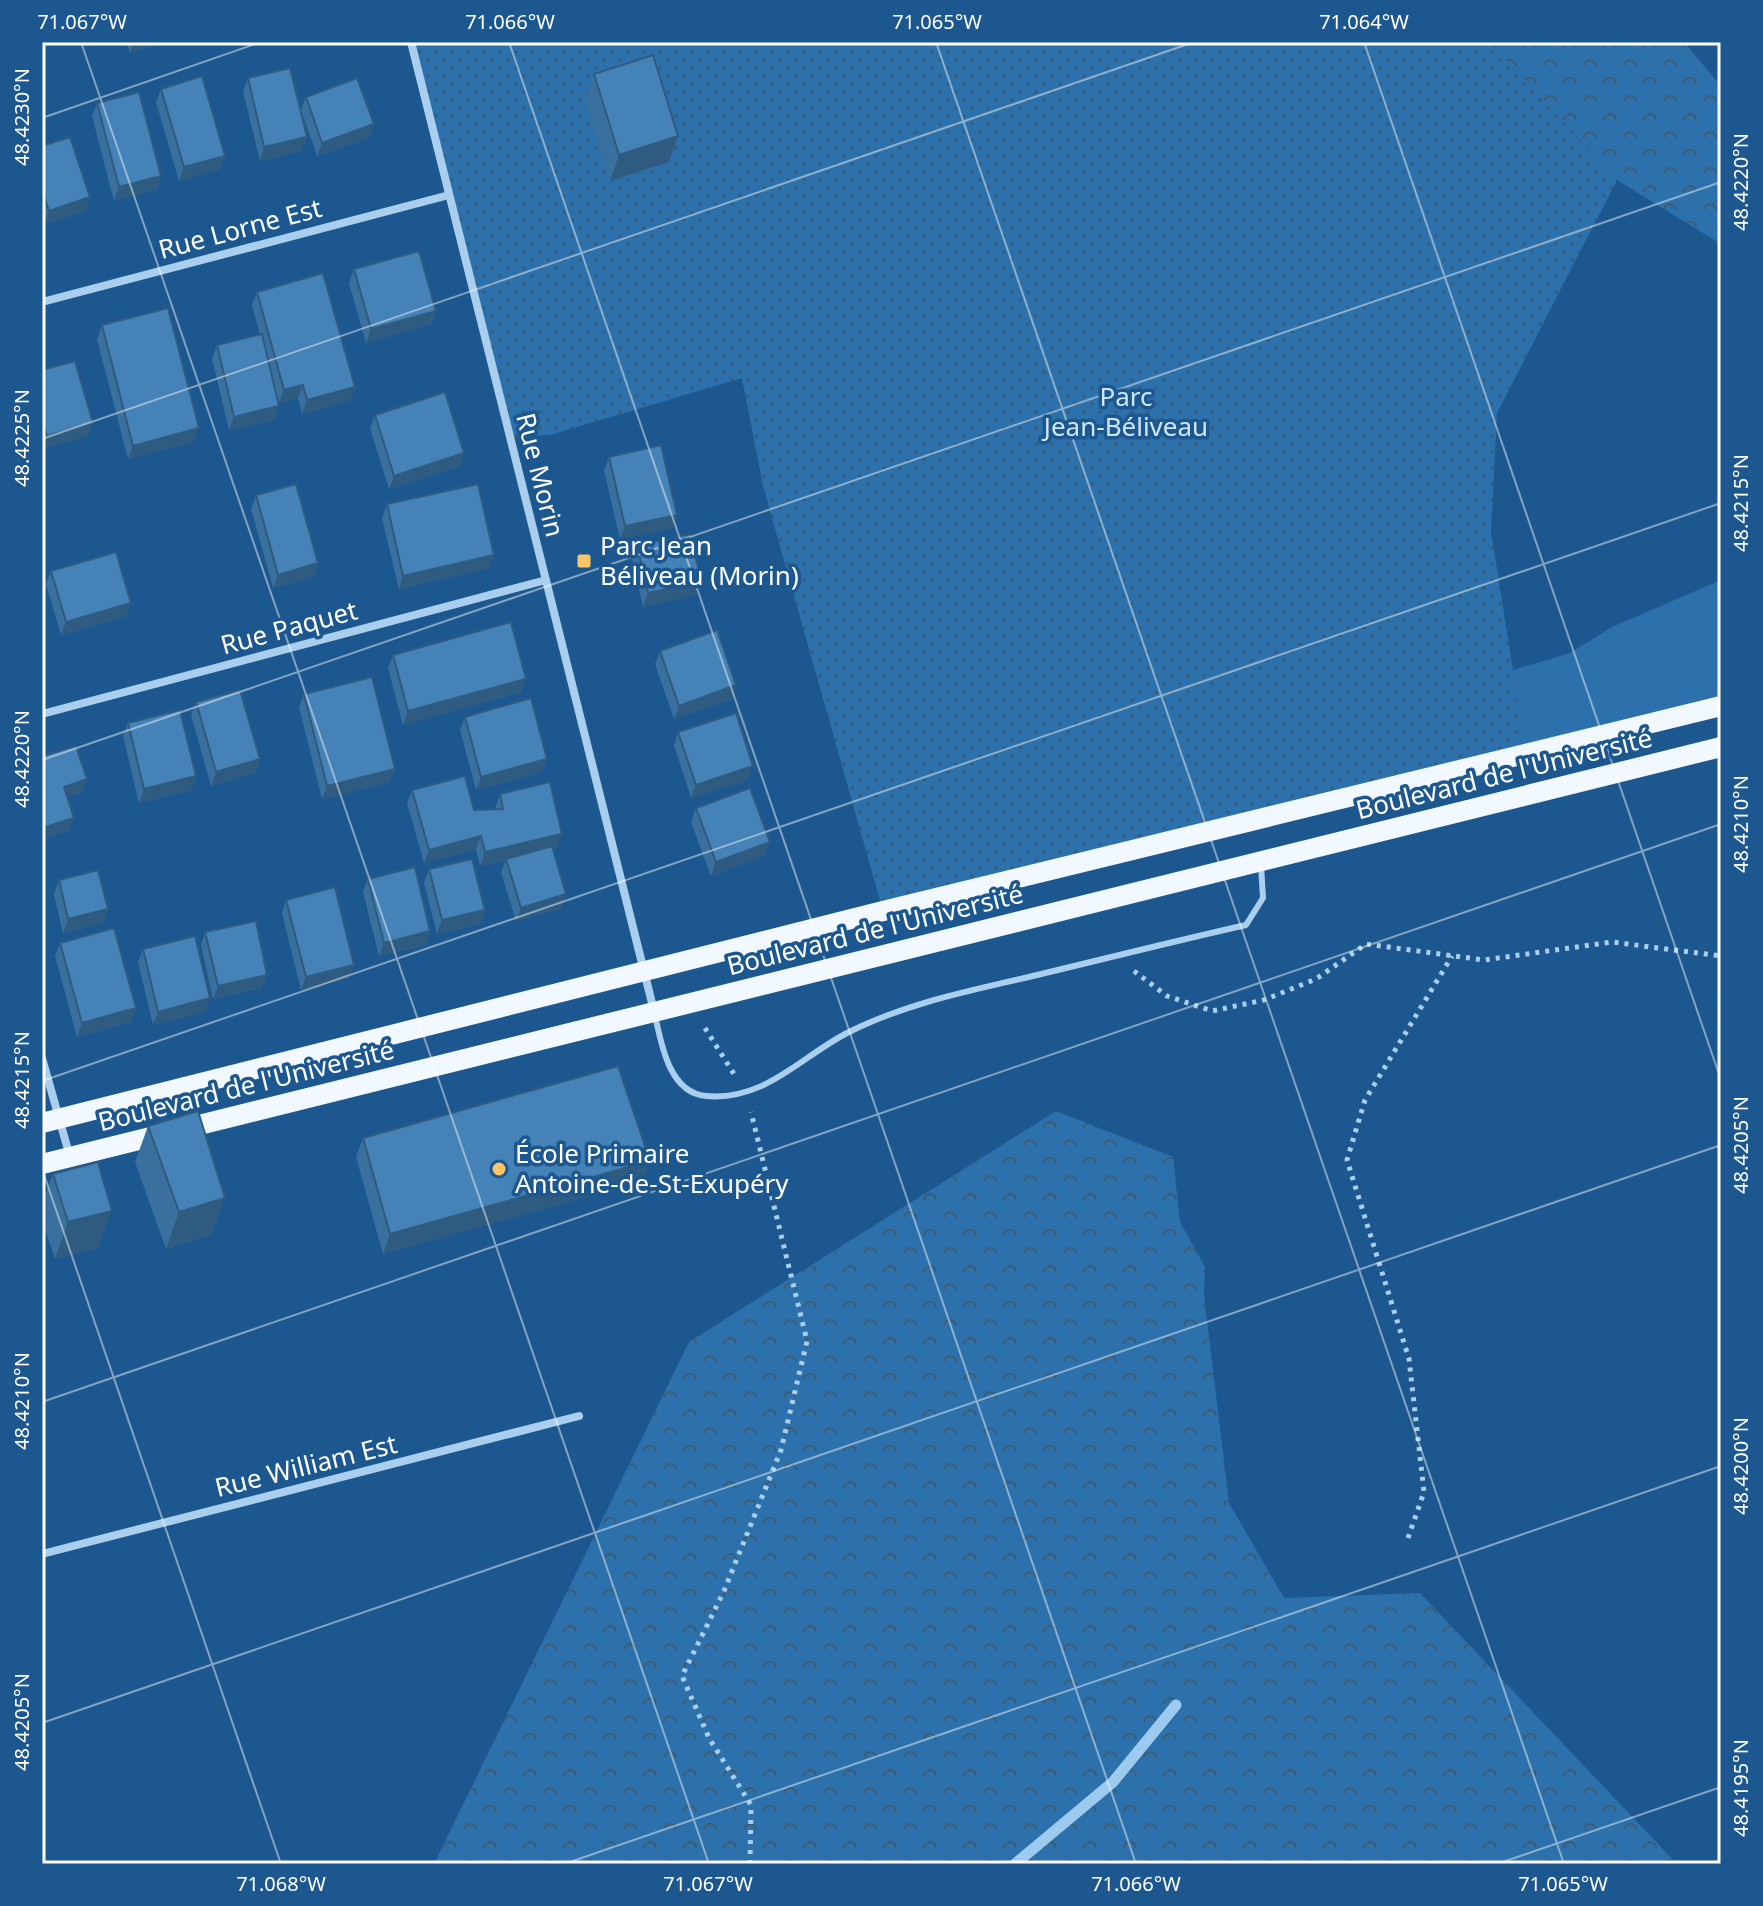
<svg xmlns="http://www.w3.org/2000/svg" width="1763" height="1906" font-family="'Noto Sans',sans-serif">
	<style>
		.grass { fill: #2c71ab }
		.forest { fill: url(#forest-crowns) }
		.park { fill: url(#park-dots) }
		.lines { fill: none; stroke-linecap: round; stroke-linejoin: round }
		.stream { stroke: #9dcbf0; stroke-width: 11 }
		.path { stroke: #aacfee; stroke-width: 5; stroke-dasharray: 4 6; stroke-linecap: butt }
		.service { stroke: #aacfee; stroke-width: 6 }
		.minor { stroke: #aacfee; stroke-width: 8 }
		.primary { stroke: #f1f8ff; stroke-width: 20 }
		.wall { fill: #3a709d }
		.shaded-wall { fill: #305b80 }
		.building { fill: #4482b7; stroke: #305b80; stroke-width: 2 }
		.ticks { fill: none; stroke: #fff; stroke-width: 2; stroke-opacity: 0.45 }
		.poi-dot { fill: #fec567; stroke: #1c588f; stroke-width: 3 }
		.labels { text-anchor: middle; stroke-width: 7; stroke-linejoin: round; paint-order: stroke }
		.street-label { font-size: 26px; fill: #fff; stroke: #1c588f }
		.park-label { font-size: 26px; fill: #d0e7fa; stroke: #1c588f }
		.poi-label { font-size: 26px; fill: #fff; stroke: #1c588f; text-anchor: start }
		.neatline { fill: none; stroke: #fff; stroke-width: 3 }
		.ticks-label { font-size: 20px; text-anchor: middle; fill: #fff }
	</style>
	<defs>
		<pattern id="forest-crowns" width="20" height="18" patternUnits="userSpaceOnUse" patternTransform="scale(2)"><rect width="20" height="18" fill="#2c71ab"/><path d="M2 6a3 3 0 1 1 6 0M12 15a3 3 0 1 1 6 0" fill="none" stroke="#3f5b72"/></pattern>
		<pattern id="park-dots" width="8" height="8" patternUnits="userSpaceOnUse" patternTransform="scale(2)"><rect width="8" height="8" fill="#2c71ab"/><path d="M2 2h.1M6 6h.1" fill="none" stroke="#3f5b72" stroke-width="1.8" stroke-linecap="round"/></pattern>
	</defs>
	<rect width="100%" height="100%" fill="#1c588f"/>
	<!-- grass -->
	<path class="grass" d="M1721,580V706L1522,757L1513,670L1570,653L1612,627Z"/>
	<!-- forest -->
	<path class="forest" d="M1489,42H1684L1721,86V244L1617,180Z
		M1056,1111L1173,1157L1180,1222L1205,1267L1204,1295L1229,1503L1284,1598L1420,1593L1677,1864H434L689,1342Z"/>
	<!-- park -->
	<path class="park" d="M411,42H1489L1617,180L1497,413L1491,532L1513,670L1522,757L883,911L763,486L742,378L550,435L510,438Z"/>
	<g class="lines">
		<!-- stream -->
		<path class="stream" d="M1015,1864L1113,1782L1176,1705"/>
		<!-- path -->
		<path class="path" d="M1134,971L1167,996L1212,1011L1264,1000L1316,979L1366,944L1484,960L1612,942L1721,956
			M705,1028L734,1074
			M1408,1538L1424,1492L1409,1359L1347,1160L1365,1100L1452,956
			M750,1864L751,1805L709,1738L682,1676L724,1591L781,1450L807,1341L751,1112"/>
		<!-- service -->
		<path class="service" d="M655,1015C661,1043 669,1093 706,1096C765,1101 799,1058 847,1033C906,1003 969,991 1033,976C1104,959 1175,941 1246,925L1263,898L1261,865"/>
		<!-- minor -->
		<path class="minor" d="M411,42L654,1011
			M42,302L449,195
			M42,714L546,580
			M42,1058L70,1157
			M42,1554L579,1416"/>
		<!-- primary -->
		<path class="primary" d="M42,1123L883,911L1721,706
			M42,1164L1721,747"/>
	</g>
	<!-- wall -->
	<path class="wall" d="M126,42H161L130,53Z
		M594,74L669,162L610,181L585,100Z
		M248,78L302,151L260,161L243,91Z
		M161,89L220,169L179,181L156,102Z
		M306,97L374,124L369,138L317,156L301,110Z
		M97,103L161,176L156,190L114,201L92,116Z
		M42,146L90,197L85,211L44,224L42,218Z
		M354,269L436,311L431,324L366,343L349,283Z
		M257,292L355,387L350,401L302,414L298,398L279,403L272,377L274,420L229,430L212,358L217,345L260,335L252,305Z
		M102,325L194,442L128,459L97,339Z
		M42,370L88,436L42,449Z
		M375,415L464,453L460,466L389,489L370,428Z
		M609,457L677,515L672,528L620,539L604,470Z
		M256,495L314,577L273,588L251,509Z
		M387,504L489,568L399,589L382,518Z
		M637,545L701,582L696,595L643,607L632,558Z
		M51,571L126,616L61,635L46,584Z
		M660,651L736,685L732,699L674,719L655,664Z
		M393,655L526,679L521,692L403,725L388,668Z
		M304,694L390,782L322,799L299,707Z
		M196,702L260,759L255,773L211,786L191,715Z
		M465,717L542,772L476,790L460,730Z
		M128,723L196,776L191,790L139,803L123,736Z
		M678,732L748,780L691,798L674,745Z
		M412,790L474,810L495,809L500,794L557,847L553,848L562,908L516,921L501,872L506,860L480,866L476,849L424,863L407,803Z
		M696,808L765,855L711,876L691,822Z
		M429,869L485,910L480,924L437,934L424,883Z
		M368,879L430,931L426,945L379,956L363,892Z
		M59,880L103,923L63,933L54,894Z
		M286,900L354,965L349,978L301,990L282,913Z
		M205,932L262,988L213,999L201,945Z
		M60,943L131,1022L77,1037L55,956Z
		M143,949L210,998L205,1012L153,1025L138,962Z
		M148,1126L212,1234L166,1249L135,1162Z
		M363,1138L650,1161L643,1181L383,1254L356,1157Z
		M53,1174L98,1248L55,1259L42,1219V1203Z"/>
	<!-- shaded-wall -->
	<path class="shaded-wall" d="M133,42H161L130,53Z
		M374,124L369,138L317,156L322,143Z
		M678,136L669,162L610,181L619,155Z
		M307,137L302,151L260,161L264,147Z
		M225,156L220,169L179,181L184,167Z
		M161,176L156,190L114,201L119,187Z
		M90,197L85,211L44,224L49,211Z
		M436,311L431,324L366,343L371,329Z
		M303,385L298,398L279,403L284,390Z
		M355,387L350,401L302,414L307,400Z
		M279,406L274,420L229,430L234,417Z
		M93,423L88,436L42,449L47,436Z
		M199,428L194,442L128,459L133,446Z
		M464,453L460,466L389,489L394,476Z
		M677,515L672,528L620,539L625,526Z
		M494,555L489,568L399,589L403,576Z
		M318,563L314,577L273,588L278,575Z
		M701,582L696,595L643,607L648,593Z
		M131,603L126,616L61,635L66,622Z
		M526,679L521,692L403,725L408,711Z
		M736,685L732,699L674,719L679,706Z
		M260,759L255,773L211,786L216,772Z
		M547,759L542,772L476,790L481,777Z
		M753,766L748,780L691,798L696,785Z
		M395,769L390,782L322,799L327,786Z
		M196,776L191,790L139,803L144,789Z
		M87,779L82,793L59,800L64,787Z
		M74,818L69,831L42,840V828Z
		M562,834L557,847L480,866L485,852Z
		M481,836L476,849L424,863L429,850Z
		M770,842L765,855L711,876L716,862Z
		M566,894L562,908L516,921L521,908Z
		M108,909L103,923L63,933L68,919Z
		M485,910L480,924L437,934L442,920Z
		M430,931L426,945L379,956L384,943Z
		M354,965L349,978L301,990L306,977Z
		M267,975L262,988L213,999L218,986Z
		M210,998L205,1012L153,1025L158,1012Z
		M136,1008L131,1022L77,1037L82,1023Z
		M650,1161L643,1181L383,1254L390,1234Z
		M225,1198L212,1234L166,1249L179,1212Z
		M112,1211L98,1248L55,1259L68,1222Z"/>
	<!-- building -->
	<path class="building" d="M653,55L678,136L619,155L594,74Z
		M290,68L307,137L264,147L248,78Z
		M202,76L225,156L184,167L161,89Z
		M357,78L374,124L322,143L306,97Z
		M139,92L161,176L119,187L97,103Z
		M70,137L90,197L49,211L42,190V146Z
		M419,251L436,311L371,329L354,269Z
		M323,273L355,387L307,400L303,385L284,390L257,292Z
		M168,308L199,428L133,446L102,325Z
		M262,334L279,406L234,417L217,345Z
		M75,361L93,423L47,436L42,420V370Z
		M445,392L464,453L394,476L375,415Z
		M661,445L677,515L625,526L609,457Z
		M296,484L318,563L278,575L256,495Z
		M478,484L494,555L403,576L387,504Z
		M691,534L701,582L648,593L637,545Z
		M116,552L131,603L66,622L51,571Z
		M511,622L526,679L408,711L393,655Z
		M717,630L736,685L679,706L660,651Z
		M372,677L395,769L327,786L304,694Z
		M240,690L260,759L216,772L196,702Z
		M531,698L547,759L481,777L465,717Z
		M180,710L196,776L144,789L128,723Z
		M736,713L753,766L696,785L678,732Z
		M76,746L87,779L64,787L74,818L42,828V756Z
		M465,776L474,810L503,809L500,794L550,782L562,834L485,852L481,836L429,850L412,790Z
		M750,788L770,842L716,862L696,808Z
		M552,846L566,894L521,908L506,859Z
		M472,859L485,910L442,920L429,869Z
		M415,867L430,931L384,943L368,879Z
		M98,870L108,909L68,919L59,880Z
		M335,887L354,965L306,977L286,900Z
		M256,921L267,975L218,986L205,932Z
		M114,928L136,1008L82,1023L60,943Z
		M195,936L210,998L158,1012L143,949Z
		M618,1066L650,1161L390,1234L363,1138Z
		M198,1111L225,1198L179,1212L148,1126Z
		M98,1162L112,1211L68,1222L53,1174Z"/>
	<!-- ticks -->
	<path class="ticks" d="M81,42L709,1864M509,42L1136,1864M936,42L1564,1864M1364,42L1721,1080M42,118L261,42M42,439L1194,42M42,760L1721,182M42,1081L1721,503M42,1169L281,1864M42,1402L1721,824M42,1723L1721,1145M564,1864L1721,1466M1497,1864L1721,1787"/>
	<!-- markers -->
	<g class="poi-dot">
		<rect x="576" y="553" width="16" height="16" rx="4"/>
		<circle cx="499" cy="1169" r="8"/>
	</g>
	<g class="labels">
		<!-- street labels -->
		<g class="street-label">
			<text transform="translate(240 229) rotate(-15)" y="9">Rue Lorne Est</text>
			<text transform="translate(540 475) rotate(76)" y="9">Rue Morin</text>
			<text transform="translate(289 628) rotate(-15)" y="9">Rue Paquet</text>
			<text transform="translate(1504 774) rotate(-14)" y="9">Boulevard de l'Université</text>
			<text transform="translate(875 930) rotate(-14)" y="9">Boulevard de l'Université</text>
			<text transform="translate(246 1086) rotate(-14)" y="9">Boulevard de l'Université</text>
			<text transform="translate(306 1466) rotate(-14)" y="9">Rue William Est</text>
		</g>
		<!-- park labels -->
		<g class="park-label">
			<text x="1126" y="406">Parc<tspan x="1126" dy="30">Jean-Béliveau</tspan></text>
		</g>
		<!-- poi labels -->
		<g class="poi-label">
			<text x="600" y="555">Parc Jean<tspan x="600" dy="30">Béliveau (Morin)</tspan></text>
			<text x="515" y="1163">École Primaire<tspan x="515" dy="30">Antoine-de-St-Exupéry</tspan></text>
		</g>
	</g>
	<!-- border -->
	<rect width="1763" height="1906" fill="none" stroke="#1c588f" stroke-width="88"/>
	<rect x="44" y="44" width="1675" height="1818" class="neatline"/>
	<g class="ticks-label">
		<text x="82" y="29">71.067°W</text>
		<text x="510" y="29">71.066°W</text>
		<text x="937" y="29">71.065°W</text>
		<text x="1364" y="29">71.064°W</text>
		<text transform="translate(22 117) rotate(-90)" y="7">48.4230°N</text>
		<text transform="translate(1741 182) rotate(-90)" y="7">48.4220°N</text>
		<text transform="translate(22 438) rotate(-90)" y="7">48.4225°N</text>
		<text transform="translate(1741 503) rotate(-90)" y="7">48.4215°N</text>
		<text transform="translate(22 759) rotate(-90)" y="7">48.4220°N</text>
		<text transform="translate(1741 824) rotate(-90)" y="7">48.4210°N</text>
		<text transform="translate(22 1080) rotate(-90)" y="7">48.4215°N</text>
		<text transform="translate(1741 1145) rotate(-90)" y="7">48.4205°N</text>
		<text transform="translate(22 1401) rotate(-90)" y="7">48.4210°N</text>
		<text transform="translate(1741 1466) rotate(-90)" y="7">48.4200°N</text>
		<text transform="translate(22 1722) rotate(-90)" y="7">48.4205°N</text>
		<text transform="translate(1741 1788) rotate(-90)" y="7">48.4195°N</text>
		<text x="281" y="1891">71.068°W</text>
		<text x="708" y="1891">71.067°W</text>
		<text x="1136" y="1891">71.066°W</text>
		<text x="1563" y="1891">71.065°W</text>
	</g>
</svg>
